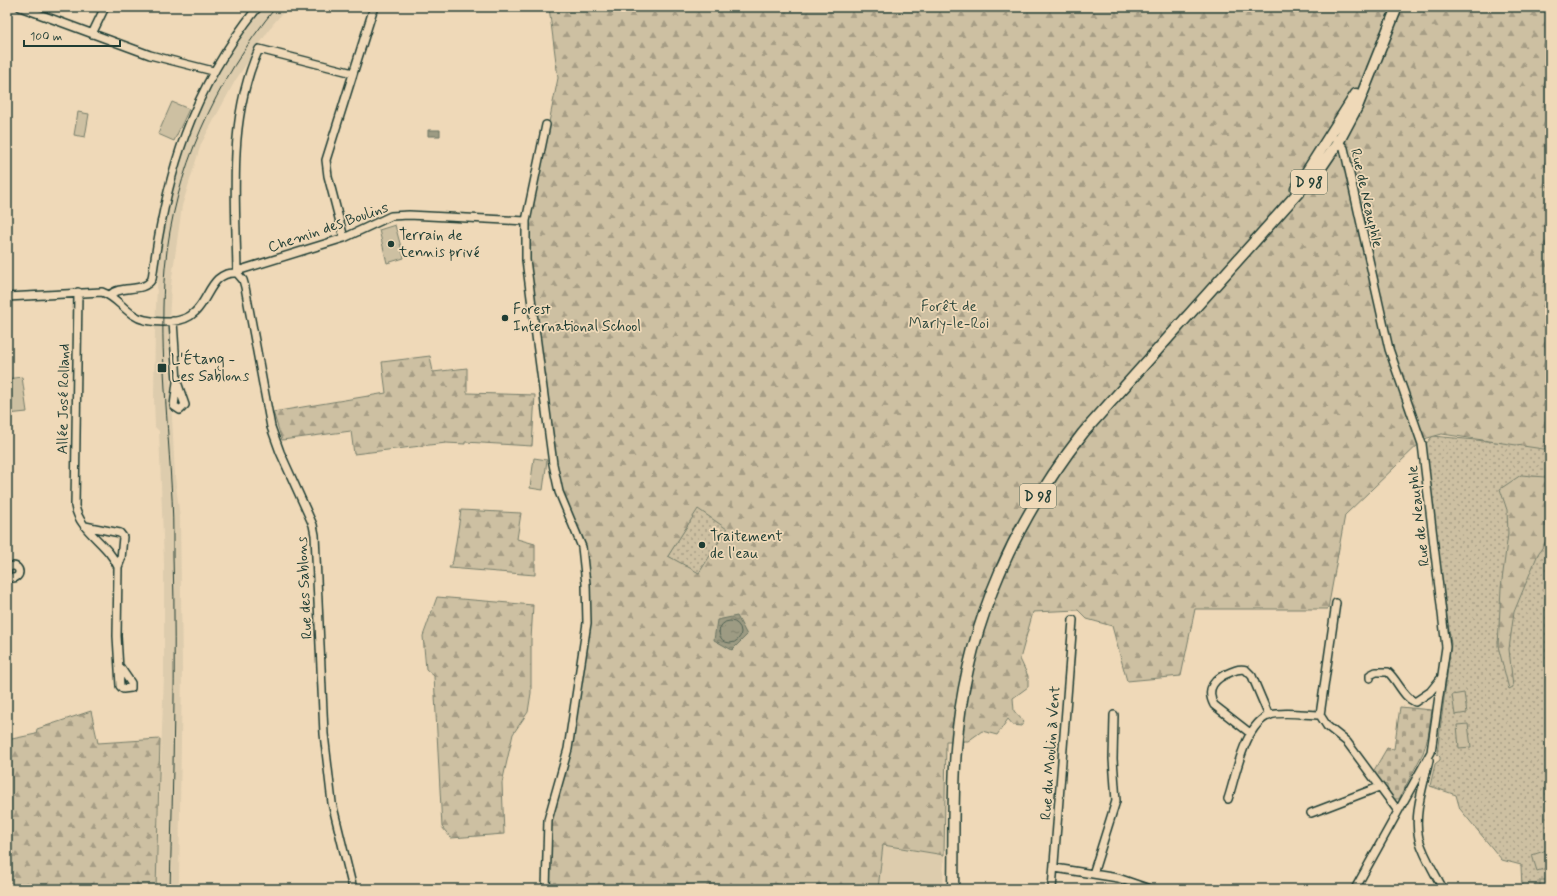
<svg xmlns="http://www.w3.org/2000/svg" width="1557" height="896" font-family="Mynerve,sans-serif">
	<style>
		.built { fill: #ddccad }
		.grass { fill: url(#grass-dots); stroke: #767e6b }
		.forest { fill: url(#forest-firs); stroke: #767e6b; fill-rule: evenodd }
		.cemetery { fill: url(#cemetery-stones); stroke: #767e6b }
		.pitch { fill: #cdc0a2; stroke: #767e6b }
		.water { fill: url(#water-ripples); stroke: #6b7563 }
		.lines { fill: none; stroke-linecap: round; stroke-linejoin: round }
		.shore { stroke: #516354; stroke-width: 1 }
		.street-casing { stroke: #1f3d34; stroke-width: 10 }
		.primary-casing { stroke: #1f3d34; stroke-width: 13 }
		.street { stroke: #efd9b8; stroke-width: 7 }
		.primary { stroke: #efd9b8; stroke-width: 10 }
		.tram { stroke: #1f3d34; stroke-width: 1 }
		.poi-dot { fill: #1f3d34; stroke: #efd9b8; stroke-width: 1.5 }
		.labels { text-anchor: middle; stroke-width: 3.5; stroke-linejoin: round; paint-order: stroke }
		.shield { fill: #efd9b8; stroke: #5d6c5c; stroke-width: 1 }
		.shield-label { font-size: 14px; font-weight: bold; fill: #1f3d34 }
		.street-label { font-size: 15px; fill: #1f3d34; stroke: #efd9b8 }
		.poi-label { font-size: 15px; fill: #1f3d34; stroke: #efd9b8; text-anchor: start }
		.park-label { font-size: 15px; fill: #304a3f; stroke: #efd9b8 }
	</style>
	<defs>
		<pattern id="grass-dots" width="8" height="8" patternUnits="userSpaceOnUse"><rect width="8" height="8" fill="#cdc0a2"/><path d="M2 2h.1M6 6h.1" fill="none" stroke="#a69d85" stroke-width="1.8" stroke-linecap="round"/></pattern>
		<pattern id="forest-firs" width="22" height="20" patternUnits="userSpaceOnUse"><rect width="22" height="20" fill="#cdc0a2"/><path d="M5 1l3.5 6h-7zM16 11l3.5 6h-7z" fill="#a69d85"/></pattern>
		<pattern id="cemetery-stones" width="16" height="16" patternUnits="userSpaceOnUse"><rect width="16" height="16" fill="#cdc0a2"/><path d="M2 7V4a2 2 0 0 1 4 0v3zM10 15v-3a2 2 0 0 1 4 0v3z" fill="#a69d85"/></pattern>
		<pattern id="water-ripples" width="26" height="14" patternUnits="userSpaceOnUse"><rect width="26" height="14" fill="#9d9b83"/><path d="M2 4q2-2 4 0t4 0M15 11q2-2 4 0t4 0" fill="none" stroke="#7f806c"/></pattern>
	</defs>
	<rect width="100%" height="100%" fill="#efd9b8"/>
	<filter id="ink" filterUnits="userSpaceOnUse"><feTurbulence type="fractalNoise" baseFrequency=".025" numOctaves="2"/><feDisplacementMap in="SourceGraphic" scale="8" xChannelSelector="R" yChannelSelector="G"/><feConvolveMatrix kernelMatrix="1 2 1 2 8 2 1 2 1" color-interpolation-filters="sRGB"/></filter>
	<g filter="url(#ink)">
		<!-- built -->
		<path class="built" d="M264,7H288L273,24L235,81L201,144L182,206L171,285L168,339L175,477L180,518L182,669L179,880L178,889H156L164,675V564L159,431L155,427L154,399L155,325L160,234L174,174L192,121L226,54Z
			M883,845L944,855L943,889H878Z"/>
		<!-- grass -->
		<path class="grass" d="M1433,436L1550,447V889H1522L1521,865L1502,860L1460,809L1456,795L1430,786L1435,764L1440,760V757L1437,754L1451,644L1423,447Z
			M698,508L727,528L699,574L668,556Z"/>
		<!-- forest -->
		<path class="forest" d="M549,7H1550V450L1442,434L1424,439L1345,515L1328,609H1195L1181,676L1127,681L1112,626L1087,619L1078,610L1033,612L1020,659L1028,676V687L1013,698L1014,711L1024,722L1021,726L1013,725L1008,719L997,735L982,731L968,741H946L944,855L883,845L878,889H548L551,816L572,747L591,623L585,552L561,492L529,260V221L558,78ZM698,509L727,529L699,573L668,556Z
			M430,356L433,372L467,368V393L535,395L532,446L465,442V444L446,443L354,454L351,431L282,440L273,412L386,393L382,362Z
			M1521,475L1545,477L1550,481V536L1538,554L1514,612L1509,649L1513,687L1509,689L1498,646L1501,588L1508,534L1507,510L1500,489Z
			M461,510L521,513L517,539L535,544V575L449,568L453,561Z
			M437,597L533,605L531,640V693L528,712L513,734L502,783L504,834L451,838L442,827L434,676L426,669L423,636Z
			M91,711L98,743L160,739L156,889H7V740L36,734L37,729Z"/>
		<!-- cemetery -->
		<path class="cemetery" d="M1400,707L1432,710L1428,737L1423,753L1399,799H1393L1387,790V785L1381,784L1373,772L1387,748L1394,749Z"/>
		<!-- pitch -->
		<path class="pitch" d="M172,102L189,109L174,141L158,134Z
			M78,112L89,114L85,137L74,135Z
			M395,225L404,258L387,263L379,230Z
			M22,377L27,412L8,414L7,379Z
			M534,458L547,460L543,490L530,488Z
			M1464,693L1467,713L1455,715L1452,695Z
			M1468,724L1471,747L1459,748L1457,725Z
			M1550,849V867L1537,871L1532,855Z
			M1540,880H1550V889H1540Z"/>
		<!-- water -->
		<path class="water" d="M428,130H440V136H428Z
			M737,616L747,635L732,650L714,640L717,620Z"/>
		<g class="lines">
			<!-- shore -->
			<path class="shore" d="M719 632a11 11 0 1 1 22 0a11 11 0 1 1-22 0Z"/>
			<!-- street casing -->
			<g class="street-casing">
				<path id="street" d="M20,7L150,55L213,71
					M92,34L105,7
					M546,125L526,221V260L553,464L559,492L582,547L586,584L587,623L568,749L548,820L546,889
					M1336,139L1344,148L1389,349L1422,444L1446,647L1431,752L1355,889
					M344,238L328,176L326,160L374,7
					M237,271L344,238L391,216L409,215L526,221
					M237,273L243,280L245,287L271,427L280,452L313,525L315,535L324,734L332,803L353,889
					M237,273C236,198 227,119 259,49L353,73
					M78,292L75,506C80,532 108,543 118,567L117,636L120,686L123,689L131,688V683L120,667
					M110,295C121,284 143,294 152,279C166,174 191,90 258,7
					M7,297L102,292C119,298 127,316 145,320C160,323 183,324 195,312C210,298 211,271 237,273
					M173,321L177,382L174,406L180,410L185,405L177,382
					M85,526L120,533L123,537L121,559L118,567
					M7 572a6 6 0 1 1 12 0a6 6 0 1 1-12 0Z
					M1336,603L1320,715L1327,726L1347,742L1398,811
					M1370,678V675L1376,672H1388C1398,681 1403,697 1415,702L1430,692L1442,677
					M1250,733L1214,705C1205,688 1215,678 1231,672C1236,670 1241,668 1246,670L1252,676L1269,716
					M1429,760C1424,784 1413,814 1419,839C1424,857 1435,873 1443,889
					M1228,799C1236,776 1244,724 1270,715C1283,711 1306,715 1320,715
					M1311,813L1379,787
					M1055,868L1118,878L1150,889
					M1093,874L1116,801L1113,759L1114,715
					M1052,889L1073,620"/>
			</g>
			<!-- primary casing -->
			<g class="primary-casing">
				<path id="primary" d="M1296,189L1356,94
					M953,889C954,836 952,781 958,728C970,620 1016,519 1083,433L1322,166L1339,141L1357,107L1397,7"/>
			</g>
			<!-- street -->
			<use href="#street" class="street"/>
			<!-- primary -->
			<use href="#primary" class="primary"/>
			<!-- tram -->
			<path class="tram" d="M170,889C173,778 176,666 173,555C173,531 173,507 171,482C167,411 159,339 165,268C174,171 215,82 276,7"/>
		</g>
	</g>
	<!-- markers -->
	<g class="poi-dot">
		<circle cx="391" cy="244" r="4"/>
		<circle cx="505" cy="318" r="4"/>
		<rect x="157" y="363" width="10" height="10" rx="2"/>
		<circle cx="702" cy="545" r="4"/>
	</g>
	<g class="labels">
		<!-- shield labels -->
		<g class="shield">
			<rect x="1291" y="170" width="36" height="24" rx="3"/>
			<rect x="1020" y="484" width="36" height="24" rx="3"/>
		</g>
		<g class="shield-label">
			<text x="1309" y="187">D 98</text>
			<text x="1038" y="501">D 98</text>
		</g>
		<!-- street labels -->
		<g class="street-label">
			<text transform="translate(1367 198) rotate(77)" y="5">Rue de Neauphle</text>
			<text transform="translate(328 227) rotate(-19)" y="5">Chemin des Boulins</text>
			<text transform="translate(63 399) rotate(-89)" y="5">Allée José Rolland</text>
			<text transform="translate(1418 516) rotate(-97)" y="5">Rue de Neauphle</text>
			<text transform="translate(304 588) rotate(-93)" y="5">Rue des Sablons</text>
			<text transform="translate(1050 753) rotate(-86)" y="5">Rue du Moulin à Vent</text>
		</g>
		<!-- poi labels -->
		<g class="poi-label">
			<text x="399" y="240">Terrain de<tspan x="399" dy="17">tennis privé</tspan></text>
			<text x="513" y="314">Forest<tspan x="513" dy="17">International School</tspan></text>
			<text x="171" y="364">L'Étang -<tspan x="171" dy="17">Les Sablons</tspan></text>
			<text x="710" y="541">Traitement<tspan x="710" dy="17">de l'eau</tspan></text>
		</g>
		<!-- park labels -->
		<g class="park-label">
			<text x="949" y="311">Forêt de<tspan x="949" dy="17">Marly-le-Roi</tspan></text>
		</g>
	</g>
	<!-- margin -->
	<rect width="1557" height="896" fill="none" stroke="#efd9b8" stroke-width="24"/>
	<rect x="12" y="12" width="1533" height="872" fill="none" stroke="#1f3d34" stroke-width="1.5" filter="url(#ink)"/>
	<!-- scale -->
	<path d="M24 40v6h96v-6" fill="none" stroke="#1f3d34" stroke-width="2"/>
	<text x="30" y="40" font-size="12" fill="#1f3d34" stroke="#efd9b8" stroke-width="3" paint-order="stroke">100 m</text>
</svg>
